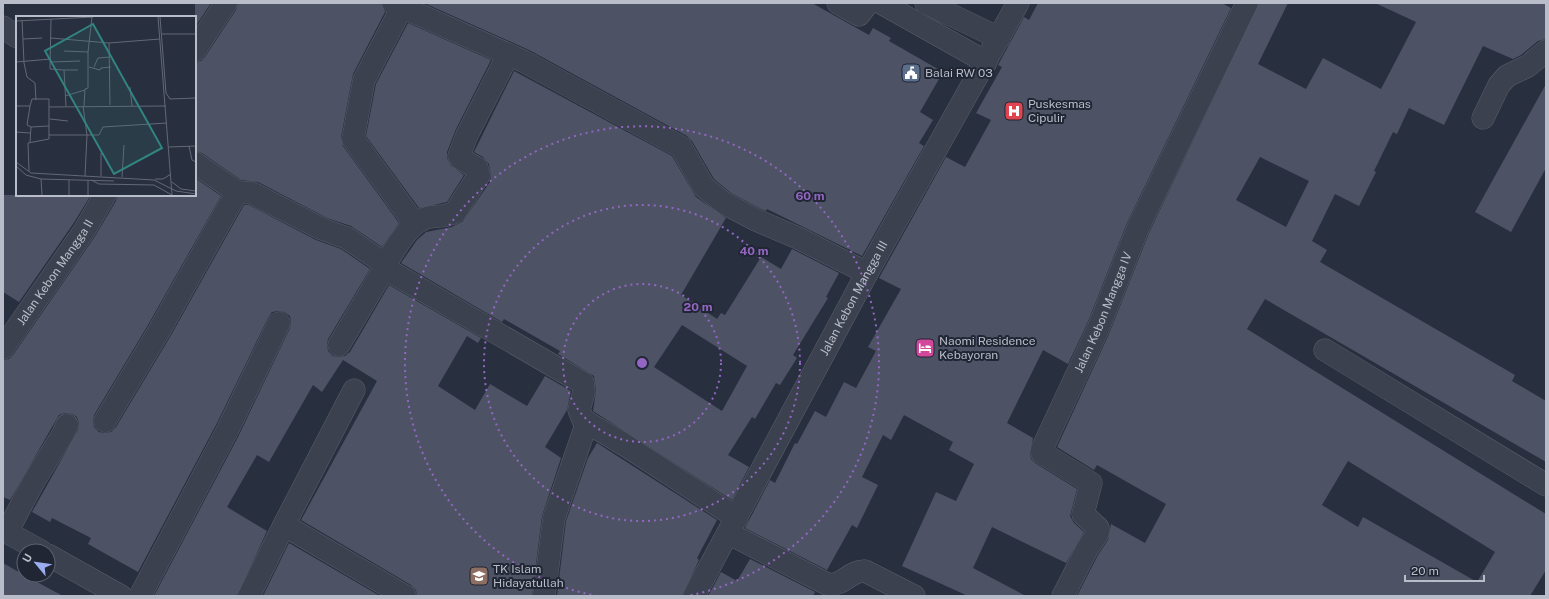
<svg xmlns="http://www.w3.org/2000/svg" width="1549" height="599" font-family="'Public Sans',sans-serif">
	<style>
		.building { fill: #4d5365; fill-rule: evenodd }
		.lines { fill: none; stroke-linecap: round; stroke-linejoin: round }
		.minor-casing { stroke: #5a5f6c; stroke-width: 23 }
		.minor { stroke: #3c414f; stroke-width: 22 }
		.ring { fill: none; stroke: #9466c3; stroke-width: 2; stroke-dasharray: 2 4 }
		.labels { text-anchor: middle; stroke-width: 4; stroke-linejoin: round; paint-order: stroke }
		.poi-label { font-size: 12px; fill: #b9bdc9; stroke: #212634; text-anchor: start }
		.street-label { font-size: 12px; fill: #b9bdc9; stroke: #212634 }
		.inset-road { fill: none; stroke: #626876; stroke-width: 1 }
		.view { fill: #318480; fill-opacity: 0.15; stroke: #318480; stroke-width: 2 }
		.inset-edge { fill: none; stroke: #b9bdc9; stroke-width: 2 }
		.centre { fill: #9466c3; stroke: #212634; stroke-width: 2 }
		.ring-label { font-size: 12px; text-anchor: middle; font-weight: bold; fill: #9466c3; stroke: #212634; stroke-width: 4; stroke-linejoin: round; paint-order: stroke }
	</style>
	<rect width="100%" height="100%" fill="#282f3f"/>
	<!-- building -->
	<path class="building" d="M195,3H211L195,27Z
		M238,3H381L385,12L353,74L341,137L343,146L399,223L382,247L351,226L327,218L258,182L241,180L202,153L195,151V62L201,61L205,57L236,10Z
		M424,3H812L869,35L873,28L891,38L889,41L943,72L920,112L933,120L919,143L924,146L862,256L767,209L766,211L761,209L731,193L714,179L692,141L687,136L529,50Z
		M1038,3H1222L1231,8L1127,223L1087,324L1068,364L1043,350L1007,423L1033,438L1030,453L1031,459L1035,463L1077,489L1070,516L1074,523L1084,532L1066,563L992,527L973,568L1026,596H968L902,566L936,492L956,501L974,464L949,450L953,442L904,415L891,440L883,435L862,477L878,485L857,528L852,525L827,570L745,528L770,480L775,483L795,443L797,444L815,411L826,417L844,382L856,388L876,351L868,347L901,289L879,278L946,157L965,167L991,120L976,113L1002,67L998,65L1024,17L1029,20Z
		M1259,3H1288L1258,64L1306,89L1323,58L1381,89L1416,22L1375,3H1546V39L1538,41L1521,55L1513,59L1483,46L1444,125L1409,108L1397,134L1393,132L1374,171L1376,172L1359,206L1335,194L1312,241L1327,250L1320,262L1515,375L1512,381L1546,401V462L1265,299L1247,329L1546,514V570L1530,596H1077L1098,555L1108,540L1111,524L1145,543L1166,504L1097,465L1094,470L1057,447L1109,334L1149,233ZM1260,157L1309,181L1286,227L1236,200ZM1348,461L1495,552L1477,582L1363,517L1358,527L1322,505Z
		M408,23L491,60L456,129L447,152V158L451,166L464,175L447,202L419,208L366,136L376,84Z
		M514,71L672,156L696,197L726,218L681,295L717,319L721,313L725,315L761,257L781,269L792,249L839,273L826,297L828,298L793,355L797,358L780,385L776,383L755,419L752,417L728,455L749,467L732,500L593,411L596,391L594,376L558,354L560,351L504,319L502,322L401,263L417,240L426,232L452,227L463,221L490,182L491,176L489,164L483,157L474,152ZM682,325L747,366L722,411L654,367Z
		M1546,84V168L1511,232L1475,212Z
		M195,178L221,196L148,325L94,415L93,421L94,427L99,432L105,433L111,432L116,427L170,337L244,205H249L316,240L341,249L370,269L328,339L327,344L328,351L333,356L339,357L345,356L350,352L389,285L481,338L478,343L467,336L438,386L475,410L490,384L527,406L545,376L571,391L567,410L545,447L561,458L542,516L532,596H417L416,590L411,585L301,520L377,381L343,360L322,392L313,385L269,462L257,455L227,507L267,531L237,596H154L239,435L290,328L291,322L290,316L284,312L278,311L272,312L268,318L217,423L138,572L88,544L91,538L52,518L50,522L32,512L78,430L79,423L77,417L72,414L65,413L59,415L10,500L3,497V360L9,359L13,355L94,238L116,201L117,195H195Z
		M3,195H91L73,224L19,302L3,292Z
		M597,443L717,520L697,558L699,560L682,596H557L566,521L588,458Z
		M289,543L380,596H263Z
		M750,559L815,592L813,596H708L721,572L737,581Z
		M3,563L24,575L63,596H3Z"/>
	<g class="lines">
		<!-- minor casing -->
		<g class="minor-casing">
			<g id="minor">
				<path d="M393,3L523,61L681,147L704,187L724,203L756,220L798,238L867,273"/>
				<path d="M838,3L859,15L868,3"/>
				<path d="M881,3L986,62"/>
				<path d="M926,3L999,38"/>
				<path d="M402,7L364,80L353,139L415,224"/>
				<path d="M3,27L17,37"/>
				<path d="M195,50L226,3"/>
				<path d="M1483,118L1499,85L1507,76L1528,66L1546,51"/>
				<path d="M195,163L237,192"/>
				<path d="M237,192L252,193L322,229L347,238L385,264L386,269L583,383L584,392L579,410L583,420L625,445L737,518"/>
				<path d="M385,264C396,249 407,224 426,218C436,215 447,218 456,211L479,175L477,168L461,159L459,156L467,135L508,55"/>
				<path d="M339,345L381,274L386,269"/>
				<path id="s1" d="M3,348L84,231L105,195"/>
				<path d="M1325,350L1546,485"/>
				<path d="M105,421L159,331L237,192"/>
				<path d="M284,525L354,390"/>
				<path d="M3,530L41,551"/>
				<path d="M7,532L34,481L63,434L67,425"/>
				<path d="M728,533L827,584C843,587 850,570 865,571L914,596"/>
				<path d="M48,555L121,596"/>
				<path d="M140,596L228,429L279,323"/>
				<path d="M249,596L284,525L405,596"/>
				<path d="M544,596L554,518L587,422"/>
				<path id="s2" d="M694,596L867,273L1018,3"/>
				<path id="s3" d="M1063,596L1087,549L1098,533V528L1083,514L1091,483L1042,453V449L1098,329L1138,228L1247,3"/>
			</g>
		</g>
		<!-- minor -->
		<use href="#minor" class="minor"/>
	</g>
	<!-- distance rings -->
	<g class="ring">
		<circle cx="642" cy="363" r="79"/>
		<circle cx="642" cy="363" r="158"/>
		<path d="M597 596A237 237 0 1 1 687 596"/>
	</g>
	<!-- icons -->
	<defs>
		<g id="civic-square" transform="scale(1)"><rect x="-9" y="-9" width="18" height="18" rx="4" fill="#5c6f8a" stroke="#212634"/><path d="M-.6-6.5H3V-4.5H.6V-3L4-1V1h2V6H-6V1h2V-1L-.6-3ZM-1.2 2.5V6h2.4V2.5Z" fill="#fff"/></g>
		<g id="hospital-square" transform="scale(1)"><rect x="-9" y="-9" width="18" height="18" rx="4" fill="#e0444e" stroke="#212634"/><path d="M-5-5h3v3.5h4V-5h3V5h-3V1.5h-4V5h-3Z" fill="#fff"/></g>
		<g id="hotel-square" transform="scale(1)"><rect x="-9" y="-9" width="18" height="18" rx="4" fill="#d1479c" stroke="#212634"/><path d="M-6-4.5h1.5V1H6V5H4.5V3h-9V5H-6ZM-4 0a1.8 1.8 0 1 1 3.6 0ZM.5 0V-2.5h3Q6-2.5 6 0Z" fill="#fff"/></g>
		<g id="school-square" transform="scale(1)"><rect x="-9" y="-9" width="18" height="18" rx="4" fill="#8d6e63" stroke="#212634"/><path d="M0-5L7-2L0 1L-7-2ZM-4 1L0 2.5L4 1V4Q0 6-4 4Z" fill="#fff"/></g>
	</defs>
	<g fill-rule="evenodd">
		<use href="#civic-square" x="911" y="73"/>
		<use href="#hospital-square" x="1014" y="111"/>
		<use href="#hotel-square" x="925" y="348"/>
		<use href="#school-square" x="479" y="576"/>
	</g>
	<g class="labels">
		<!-- poi labels -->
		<g class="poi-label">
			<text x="925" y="77">Balai RW 03</text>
			<text x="1028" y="108">Puskesmas<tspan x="1028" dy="14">Cipulir</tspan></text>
			<text x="939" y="345">Naomi Residence<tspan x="939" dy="14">Kebayoran</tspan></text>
			<text x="493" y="573">TK Islam<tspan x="493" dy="14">Hidayatullah</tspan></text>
		</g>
		<!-- street labels -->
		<g class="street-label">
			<text dy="4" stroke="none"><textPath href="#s1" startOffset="92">Jalan Kebon Mangga II</textPath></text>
			<text dy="4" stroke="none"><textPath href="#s2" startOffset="338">Jalan Kebon Mangga III</textPath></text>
			<text dy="4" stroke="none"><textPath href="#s3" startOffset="341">Jalan Kebon Mangga IV</textPath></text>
		</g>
	</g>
	<!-- overview -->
	<g transform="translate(16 16)">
		<rect width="180" height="180" fill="#282f3f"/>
		<path class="inset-road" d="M142,1L156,179M144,1L150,77L154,83M35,3L34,53L48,54L50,90M6,4L8,47L11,61L19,67L20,84M0,5L77,1M146,18H180M35,22L93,27L144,23M7,23L26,22M93,27L94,89M48,35L72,36M0,46L35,43M35,46L64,45M73,51L84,54L85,52L95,51M78,51L82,42L94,41M48,54H62M114,71L116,90M49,80L69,74M154,83L180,82M0,90H14L16,83H33V123L12,127L13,155M14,90L11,109L15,111M67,90L71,119L69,160M68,90L69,73L72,72V36L76,1M33,91L150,90M34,103L52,105M0,116L14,117M33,119H83L87,111L151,107M14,126L15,111L33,110M173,130L176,144L180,146M153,131L180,130M0,146L15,157L138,164L160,175L180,178M0,150L10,159L25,163L98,165M85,160V137M106,161L108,129M25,163L26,179M139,163H147L155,158M53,164V179M75,164L83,168L138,169L156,179M156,166L165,173L180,175M72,179V164"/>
		<path class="view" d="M77,8L146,132L98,158L29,35Z"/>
		<rect width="180" height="180" class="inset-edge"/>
	</g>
	<circle cx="642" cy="363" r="6" class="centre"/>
	<g class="ring-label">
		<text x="810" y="200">60 m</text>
		<text x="754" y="255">40 m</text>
		<text x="698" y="311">20 m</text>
	</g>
	<!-- border -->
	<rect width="1549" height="599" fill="none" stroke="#b9bdc9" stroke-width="8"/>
	<!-- north arrow -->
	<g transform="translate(36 563) rotate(299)"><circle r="19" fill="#212634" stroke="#5e6270"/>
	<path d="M0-3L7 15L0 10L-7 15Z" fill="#99adef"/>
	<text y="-6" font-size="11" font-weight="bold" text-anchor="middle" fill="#b9bdc9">U</text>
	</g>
	<!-- scale -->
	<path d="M1405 575v6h79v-6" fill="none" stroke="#b9bdc9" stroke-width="2"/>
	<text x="1411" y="575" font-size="12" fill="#b9bdc9" stroke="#212634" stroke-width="3" paint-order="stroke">20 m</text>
</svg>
